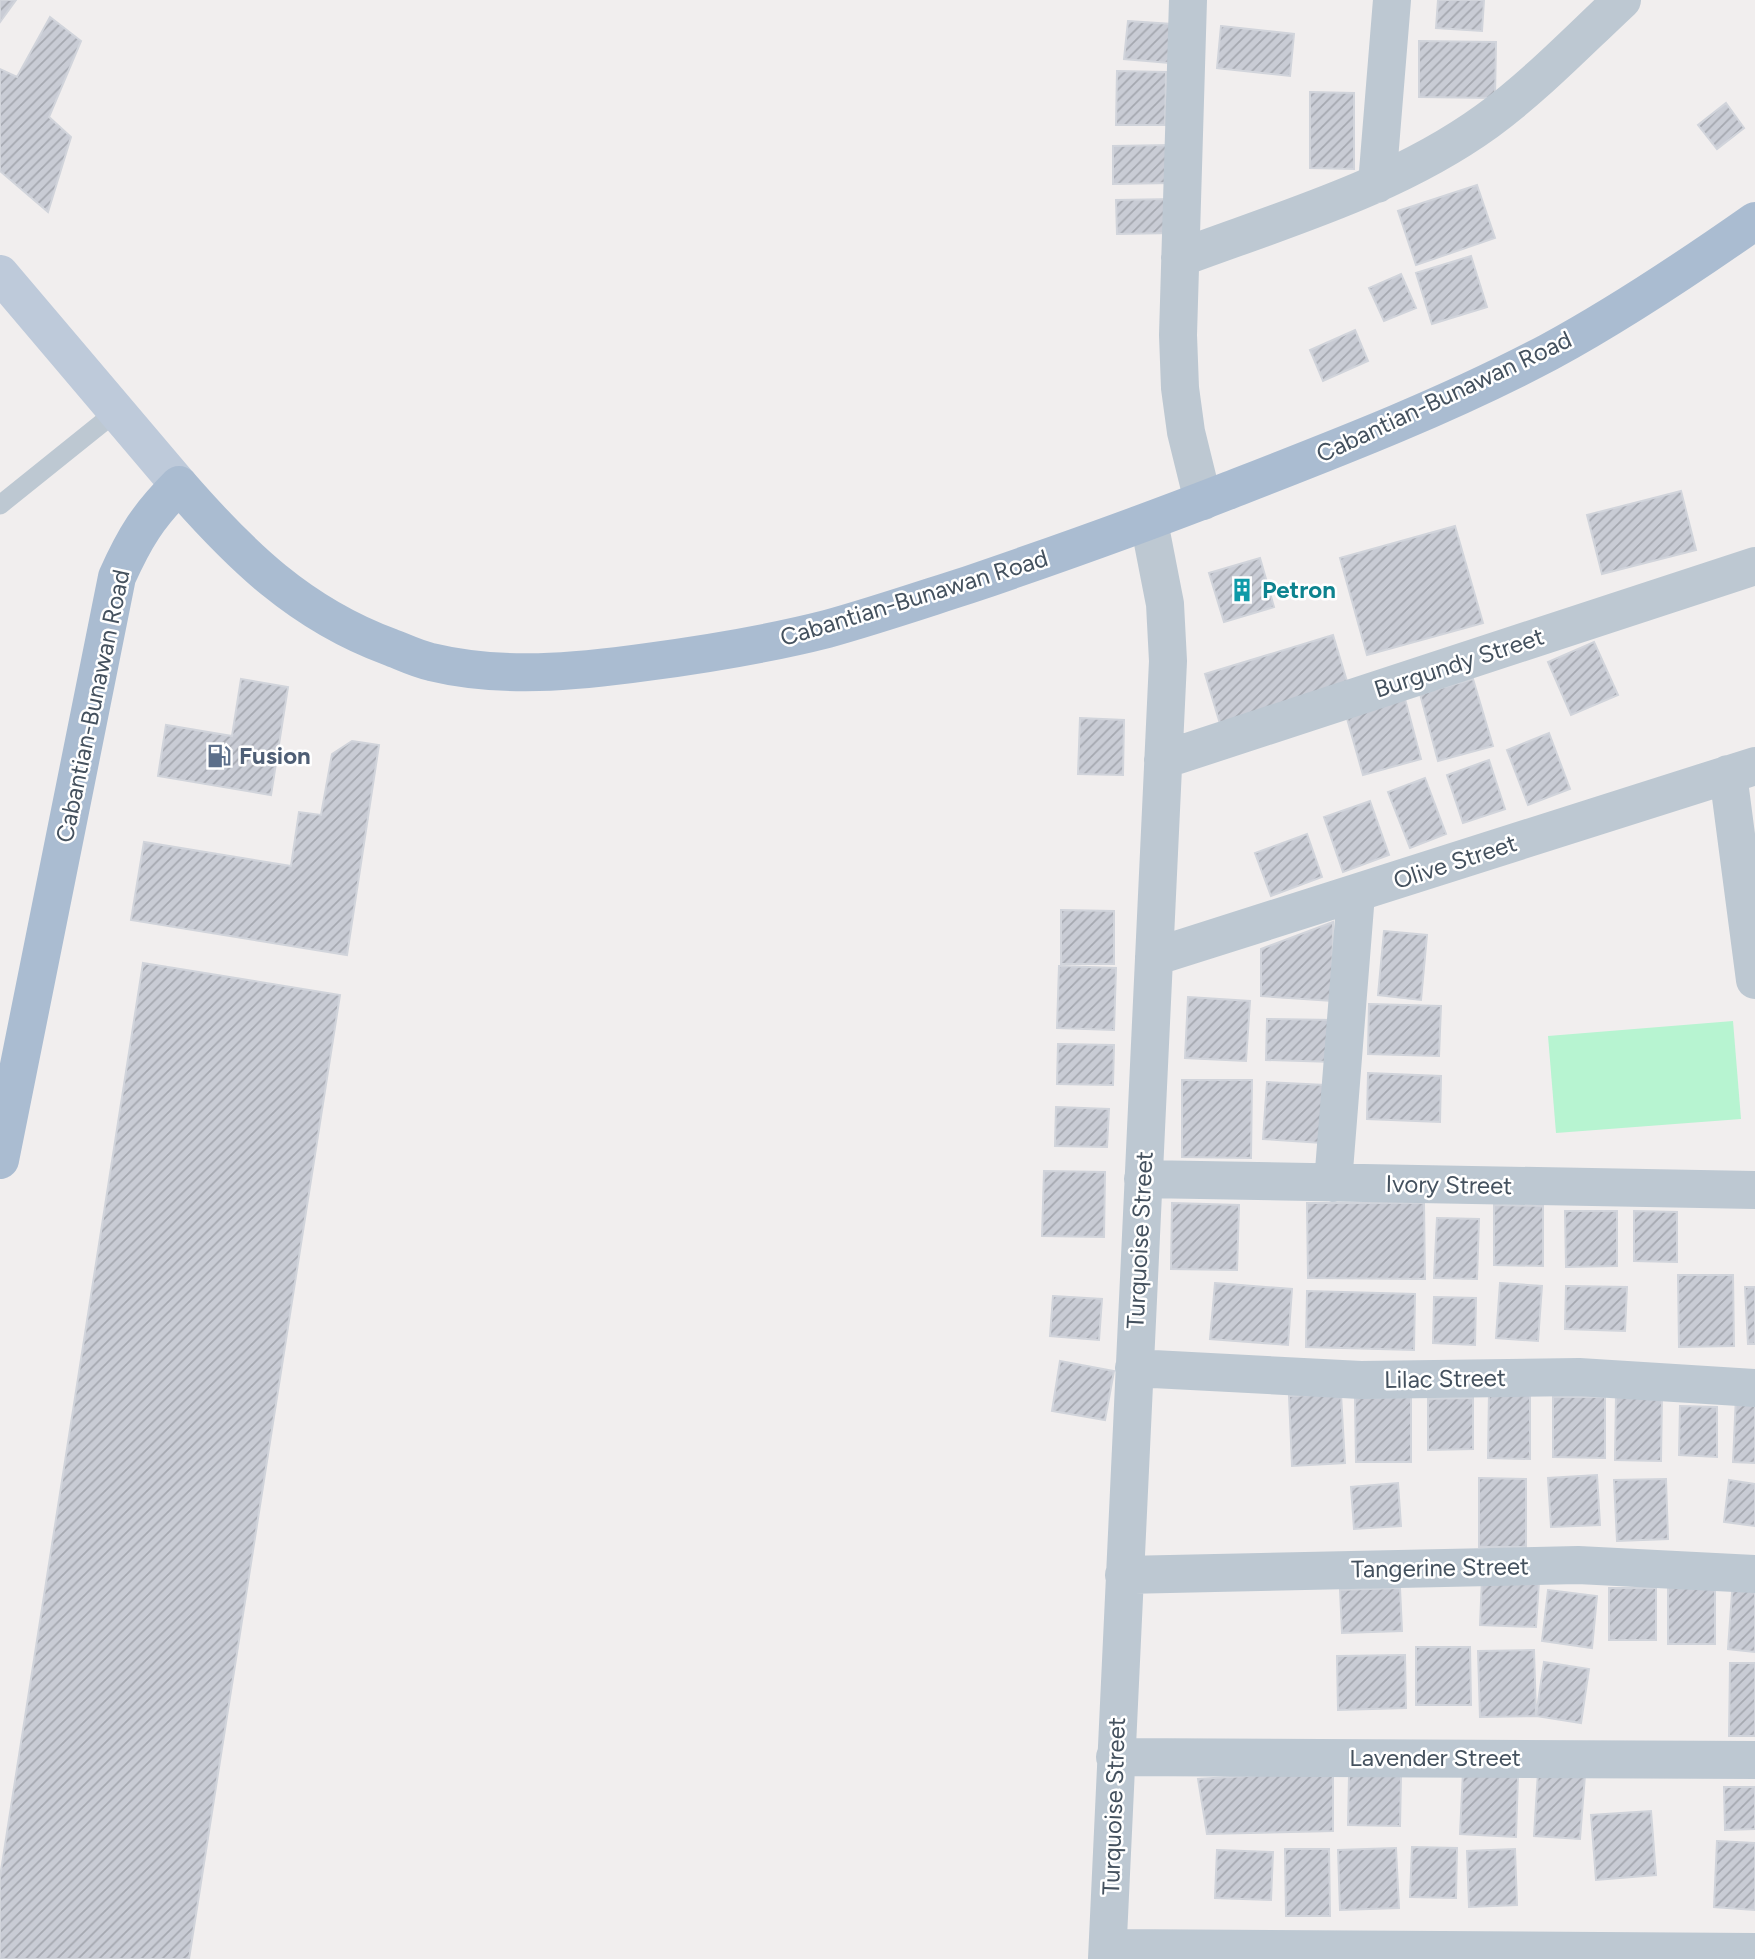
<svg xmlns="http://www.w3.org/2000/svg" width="1755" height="1959" font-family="Figtree,sans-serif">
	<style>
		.park { fill: #b7f4d1 }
		.building { fill: url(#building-hatch); stroke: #d1d4db; stroke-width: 2 }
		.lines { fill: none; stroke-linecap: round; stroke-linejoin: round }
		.lane { stroke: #bdc8d2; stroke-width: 19 }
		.street { stroke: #bdc8d2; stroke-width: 38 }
		.secondary { stroke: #becada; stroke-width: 38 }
		.primary { stroke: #aabcd1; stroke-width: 38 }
		.labels { text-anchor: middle; stroke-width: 5; stroke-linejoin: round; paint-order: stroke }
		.street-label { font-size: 24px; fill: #44515e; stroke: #fff }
		.culture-label { font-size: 24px; font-weight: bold; fill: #0d838f; stroke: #fff; text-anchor: start }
		.service-label { font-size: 24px; font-weight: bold; fill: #4e5e75; stroke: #fff; text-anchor: start }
	</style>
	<defs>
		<pattern id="building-hatch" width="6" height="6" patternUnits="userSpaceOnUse" patternTransform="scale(1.75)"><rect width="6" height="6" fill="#c9ccd5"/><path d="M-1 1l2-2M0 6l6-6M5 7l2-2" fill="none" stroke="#a5a8b0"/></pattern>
	</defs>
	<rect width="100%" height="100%" fill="#f1eeee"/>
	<!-- park -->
	<path class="park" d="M1733,1021L1741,1119L1556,1133L1548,1036Z"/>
	<!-- building -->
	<path class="building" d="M0,0H16L0,22Z
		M1438,0H1484L1482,31L1436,28Z
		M50,17L81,41L49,117L71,137L48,212L0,171V69L17,77Z
		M1128,21L1172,24L1169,63L1124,59Z
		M1221,26L1294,34L1290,76L1217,68Z
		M1419,41L1496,42L1495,98L1419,97Z
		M1117,71L1166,72L1165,125H1116Z
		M1310,92L1354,93V169L1310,168Z
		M1726,103L1744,128L1717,149L1698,125Z
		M1171,145L1172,183L1113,184V146Z
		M1477,185L1495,238L1416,265L1398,211Z
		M1173,199V233L1117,234L1116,200Z
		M1471,256L1487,307L1432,324L1416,273Z
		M1401,274L1416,308L1384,321L1369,288Z
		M1355,330L1368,361L1323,381L1310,350Z
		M1681,491L1696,550L1602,574L1587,515Z
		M1455,526L1483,623L1367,655L1340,558Z
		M1260,558L1274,607L1224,622L1209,573Z
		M1333,635L1349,688L1221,727L1205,674Z
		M1594,642L1618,695L1571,715L1548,662Z
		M241,679L288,687L271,795L158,776L166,725L232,736Z
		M1473,679L1493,746L1438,761L1420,694Z
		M1405,699L1421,759L1363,775L1346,715Z
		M1080,718L1124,720L1123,775L1078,774Z
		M1549,733L1570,789L1528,805L1507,750Z
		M352,741L379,745L347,955L131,920L144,842L291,866L299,812L321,815L332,754Z
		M1489,760L1505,809L1463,823L1447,775Z
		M1425,778L1446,834L1410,848L1388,792Z
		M1370,801L1389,855L1343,872L1324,817Z
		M1307,834L1322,877L1271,896L1255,853Z
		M1061,910L1114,911V964H1061Z
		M1333,922L1332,1001L1261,996V949Z
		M1384,931L1427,935L1421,1000L1378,995Z
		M143,963L340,995L189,1959H0V1877Z
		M1059,966L1116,968L1114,1030L1057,1028Z
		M1188,997L1250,1001L1246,1061L1185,1058Z
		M1369,1004L1441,1006L1439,1056L1368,1054Z
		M1267,1019L1334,1020V1062L1266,1060Z
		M1058,1044L1114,1045L1113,1085L1057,1084Z
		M1368,1073L1441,1076L1440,1122L1367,1119Z
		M1182,1080H1252L1251,1158L1182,1157Z
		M1267,1082L1325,1085L1322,1143L1263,1139Z
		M1056,1107L1109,1109L1107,1147L1055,1146Z
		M1044,1171L1105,1172L1104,1237L1042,1236Z
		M1172,1203L1239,1205L1237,1270L1171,1269Z
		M1307,1203H1424L1425,1279L1308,1278Z
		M1494,1205L1543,1206V1266L1494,1265Z
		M1565,1211H1617V1266L1566,1267Z
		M1634,1211L1677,1212V1262L1634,1261Z
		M1437,1218L1479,1219L1477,1279L1434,1278Z
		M1678,1275H1733L1734,1346L1679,1347Z
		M1215,1283L1292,1289L1288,1345L1210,1339Z
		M1500,1283L1542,1286L1538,1341L1496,1338Z
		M1566,1286L1627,1287L1625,1331L1565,1329Z
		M1745,1287H1755V1344H1748Z
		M1307,1291L1415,1294L1414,1350L1306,1347Z
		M1053,1296L1102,1299L1099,1340L1050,1336Z
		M1434,1297L1476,1298L1475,1345L1433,1343Z
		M1060,1361L1114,1371L1105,1420L1052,1411Z
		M1489,1391L1530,1392V1459L1488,1458Z
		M1341,1394L1345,1463L1292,1466L1289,1396Z
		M1616,1394L1662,1395L1661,1461L1615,1460Z
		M1736,1396L1755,1397V1463L1733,1462Z
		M1411,1397V1462H1356L1355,1398Z
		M1553,1397H1605V1458L1553,1457Z
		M1473,1398V1449L1428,1450V1399Z
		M1680,1406L1717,1407V1457L1679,1455Z
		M1597,1475L1600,1525L1551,1527L1548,1478Z
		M1479,1478L1526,1479V1547H1479Z
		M1666,1479L1668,1539L1617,1541L1614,1480Z
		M1729,1480L1755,1484V1526L1724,1522Z
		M1398,1483L1401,1526L1354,1529L1351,1487Z
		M1482,1578L1539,1581L1536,1627L1480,1625Z
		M1733,1579L1755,1580V1652L1728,1649Z
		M1668,1587L1715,1588V1644H1668Z
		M1400,1588L1402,1631L1342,1633L1340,1590Z
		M1609,1588H1656V1640H1609Z
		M1548,1590L1597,1596L1592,1648L1542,1641Z
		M1416,1647H1470L1471,1705H1416Z
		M1534,1650L1536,1716L1480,1717L1478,1651Z
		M1405,1655L1406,1708L1338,1710L1337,1656Z
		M1544,1662L1589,1669L1581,1723L1536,1716Z
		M1730,1663H1755V1736H1729Z
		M1333,1771V1831L1207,1834L1198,1779Z
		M1463,1771L1518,1775L1516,1837L1460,1834Z
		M1538,1772L1585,1775L1580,1839L1534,1836Z
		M1349,1776H1401L1400,1826L1348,1825Z
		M1724,1787H1755V1829L1725,1830Z
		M1651,1811L1656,1875L1596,1880L1591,1815Z
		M1717,1841L1755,1843V1910L1714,1907Z
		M1412,1847L1457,1848L1456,1898L1410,1897Z
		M1396,1848L1399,1908L1340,1910L1338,1850Z
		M1285,1849H1329L1330,1916H1286Z
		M1515,1849L1517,1905L1469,1907L1467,1851Z
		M1217,1850L1273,1852L1271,1900L1215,1898Z"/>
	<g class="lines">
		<!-- lane -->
		<path class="lane" d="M0,505L117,411"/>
		<!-- street -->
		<path class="street" d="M1188,0L1178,335L1180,388L1186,432L1203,501
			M1377,184L1392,0
			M1180,258C1284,219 1396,187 1487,121C1535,86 1578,41 1622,0
			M1163,760L1755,566
			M1728,774L1755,980
			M1154,957L1755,766
			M1143,1179L1755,1190
			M1333,1183L1356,894
			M1134,1368L1361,1380L1579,1377L1755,1388
			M1124,1575L1578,1565L1755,1574
			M1115,1757L1755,1760
			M1108,1948L1755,1952
			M1107,1959L1168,661L1165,604L1149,522"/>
		<!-- secondary -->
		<path class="secondary" d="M0,274L179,485"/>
		<!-- primary -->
		<path class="primary" d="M0,1160L117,577C135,537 148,516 179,485C240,555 300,614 390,647C403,652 417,659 431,662C501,679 576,672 647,662C707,654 768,644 827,629C874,616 921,600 968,585C1056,555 1143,524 1230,490C1338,448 1447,406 1549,352C1621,313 1688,268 1755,221"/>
	</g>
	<!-- icons -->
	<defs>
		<g id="building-bare" transform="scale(1.89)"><path d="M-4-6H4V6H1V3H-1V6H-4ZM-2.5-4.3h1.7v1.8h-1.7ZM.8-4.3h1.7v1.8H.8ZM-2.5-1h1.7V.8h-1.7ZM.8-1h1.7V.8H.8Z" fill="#0f9aa8" stroke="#fff" stroke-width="2.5" paint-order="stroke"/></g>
		<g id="fuel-bare" transform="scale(1.89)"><path d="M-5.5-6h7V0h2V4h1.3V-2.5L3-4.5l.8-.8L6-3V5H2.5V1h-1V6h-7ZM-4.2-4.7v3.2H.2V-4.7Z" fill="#5c6f8a" stroke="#fff" stroke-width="2.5" paint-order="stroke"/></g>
	</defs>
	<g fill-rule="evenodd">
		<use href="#building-bare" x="1242" y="590"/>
		<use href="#fuel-bare" x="219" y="756"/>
	</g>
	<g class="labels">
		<!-- street labels -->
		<g class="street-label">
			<text transform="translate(1444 397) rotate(-25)" y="8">Cabantian-Bunawan Road</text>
			<text transform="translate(914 598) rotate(-17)" y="8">Cabantian-Bunawan Road</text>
			<text transform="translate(1459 663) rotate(-18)" y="8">Burgundy Street</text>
			<text transform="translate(93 706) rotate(-78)" y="8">Cabantian-Bunawan Road</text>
			<text transform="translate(1455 862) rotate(-18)" y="8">Olive Street</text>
			<text transform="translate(1449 1185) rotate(1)" y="8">Ivory Street</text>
			<text transform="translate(1140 1240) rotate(-87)" y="8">Turquoise Street</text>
			<text transform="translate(1445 1379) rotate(-1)" y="8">Lilac Street</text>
			<text transform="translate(1440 1568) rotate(-1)" y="8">Tangerine Street</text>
			<text x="1435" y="1766">Lavender Street</text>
			<text transform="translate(1114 1806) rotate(-88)" y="8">Turquoise Street</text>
		</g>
		<!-- culture labels -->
		<g class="culture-label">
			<text x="1262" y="598">Petron</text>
		</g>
		<!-- service labels -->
		<g class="service-label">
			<text x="239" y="764">Fusion</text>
		</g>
	</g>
</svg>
